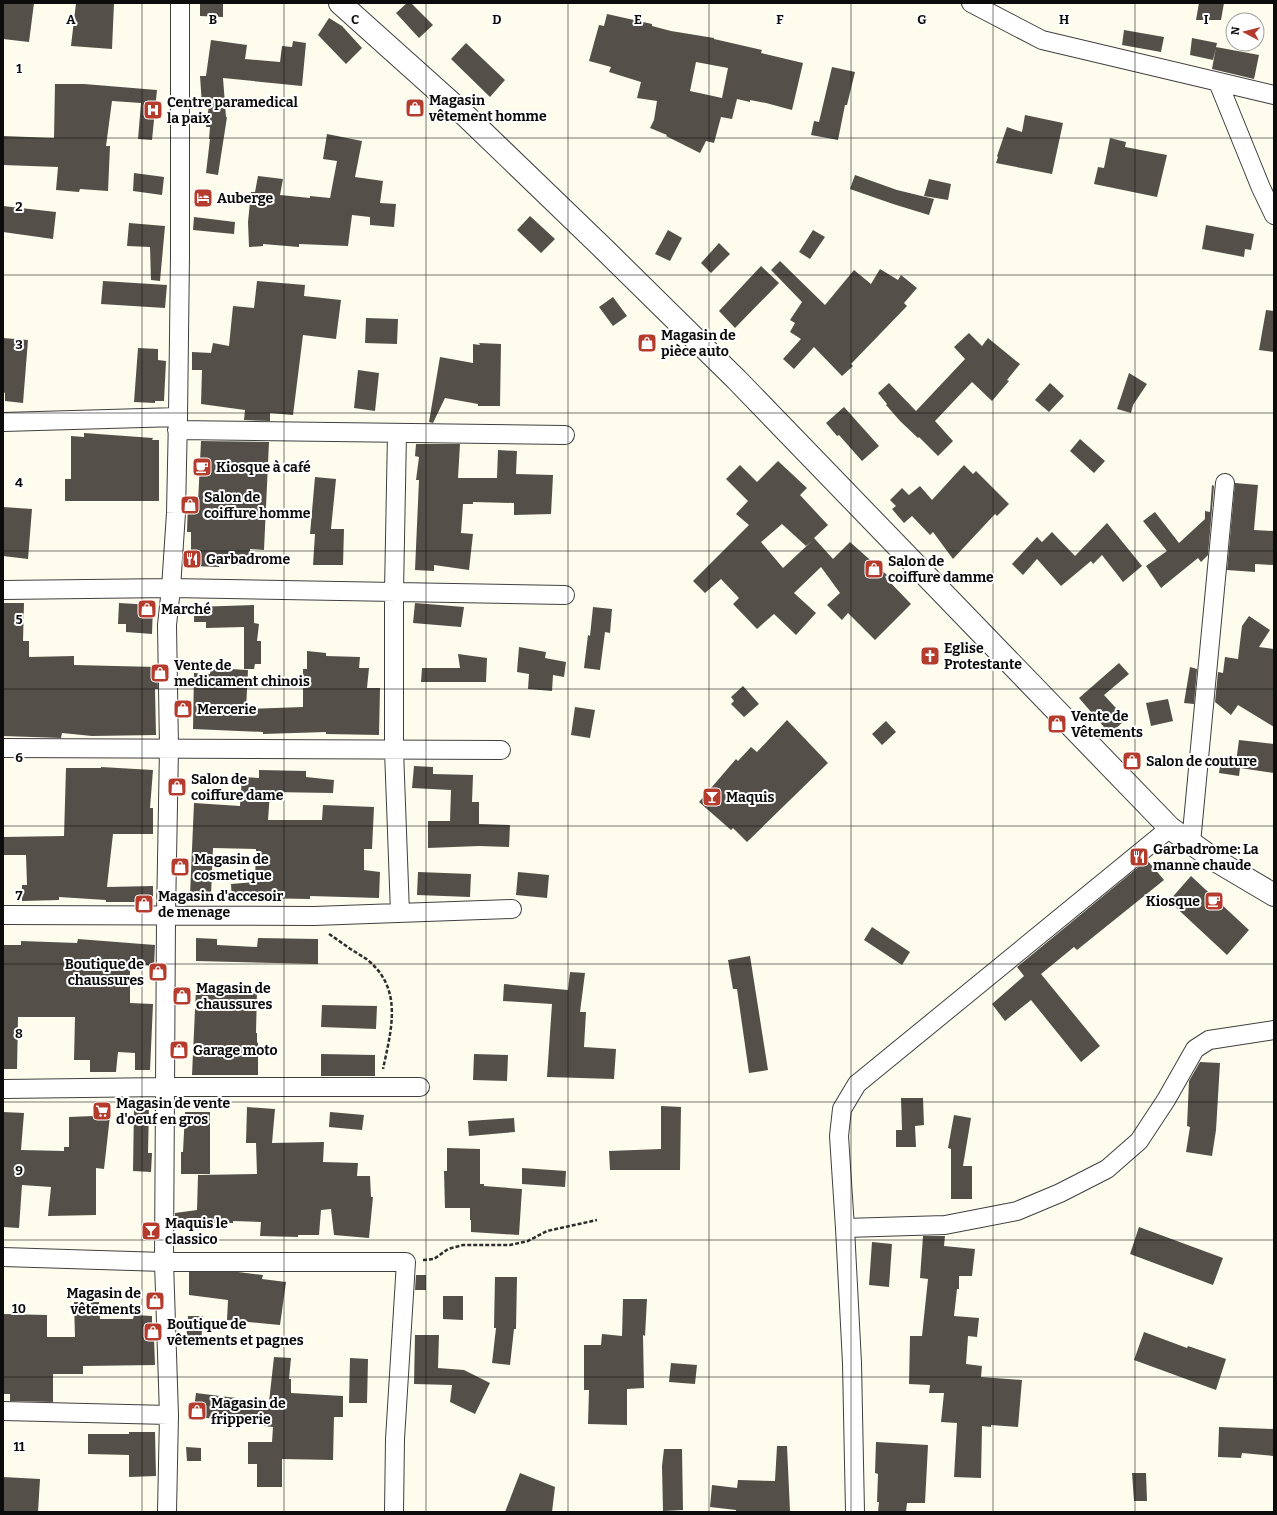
<svg xmlns="http://www.w3.org/2000/svg" width="1277" height="1515" font-family="Bitter,serif">
	<style>
		.building { fill: #554f49; fill-rule: evenodd }
		.lines { fill: none; stroke-linecap: round; stroke-linejoin: round }
		.minor-casing { stroke: #3f3f3f; stroke-width: 20 }
		.tertiary-casing { stroke: #3f3f3f; stroke-width: 24 }
		.path { stroke: #2e2e2e; stroke-width: 2.5; stroke-dasharray: 4 2; stroke-linecap: butt }
		.minor { stroke: #fff; stroke-width: 18 }
		.tertiary { stroke: #fff; stroke-width: 22 }
		.grid { fill: none; stroke: #0c0c0c; stroke-width: 1; stroke-opacity: 0.55 }
		.labels { text-anchor: middle; stroke-width: 4; stroke-linejoin: round; paint-order: stroke }
		.poi-label { font-size: 14px; font-weight: bold; fill: #0c0c0c; stroke: #fff; text-anchor: start }
		.grid-label { font-size: 13px; text-anchor: middle; font-weight: bold; fill: #0c0c0c; stroke: #fff; stroke-width: 4; stroke-linejoin: round; paint-order: stroke }
	</style>
	<rect width="100%" height="100%" fill="#fefded"/>
	<!-- building -->
	<path class="building" d="M4,3H34L29,42L3,39Z
		M76,3H114L112,49L71,46Z
		M200,3H223V17L200,16Z
		M407,3H411L433,25L419,38L396,13Z
		M1199,3H1224L1221,20H1196Z
		M607,14L652,24V26L671,31L714,38V39L762,50L761,53L803,63L792,110L766,103L750,100V102L737,99L732,119L721,117L714,143L706,141L700,153L666,136L667,135L650,128L654,120L657,101L637,98L641,82L609,72L611,67L589,61L599,25L604,26ZM696,62L728,68L722,98L690,91Z
		M329,18L342,26L362,48L346,64L318,35Z
		M1124,30L1164,37L1161,52L1122,45Z
		M1192,38L1217,43L1213,60L1190,55Z
		M211,40L247,45L245,59L280,62L282,46L292,47L293,41L306,43L302,86L223,78L226,117H227L218,175L206,173L210,139H209L210,127H206L209,105H202L200,76H206Z
		M466,43L505,80L490,97L451,59Z
		M1216,47L1259,55L1254,79L1212,69Z
		M832,67L855,72L847,105H845L838,140L811,135L814,121L819,122Z
		M55,84H84L157,90L152,140L138,139L141,103L112,101L106,146H110L108,191L80,189L79,192L56,190L58,167L3,165V136L54,138Z
		M1025,115L1063,123L1052,174L996,163L998,157L997,156L1007,127L1022,132Z
		M327,134L362,141L355,177L383,181L380,203L396,204L394,227L370,225V217L352,215L348,246L299,244V247L263,244V246L249,247L248,222L251,192H255L258,176L283,179L280,195L310,198V196L330,198L337,161L323,159Z
		M1110,138L1126,142L1125,147L1167,155L1157,197L1094,184L1098,167L1104,168Z
		M134,173L164,177L162,195L133,191Z
		M855,175L897,190L934,199L929,215L893,204L850,189Z
		M929,179L951,184L948,200L924,196Z
		M3,206L56,212L53,239L3,232Z
		M530,216L555,239L541,253L517,230Z
		M194,217L235,222L234,234L193,230Z
		M129,223L165,226L160,281L151,280L150,247L127,246Z
		M1206,225L1254,234L1251,250L1245,249L1244,257L1202,249Z
		M668,230L682,238L670,261L655,254Z
		M813,230L825,237L810,259L799,252Z
		M719,243L730,254L711,273L701,263Z
		M780,261L825,305L854,270L871,284L880,269L898,280L901,275L917,288L904,303L907,306L851,364L853,366L842,376L814,347L794,369L783,359L801,339L790,332L795,323L790,320L802,302L771,270Z
		M761,266L779,283L735,328L719,311Z
		M103,281L167,285L165,308L101,304Z
		M257,281L305,285L304,296L341,300L336,339L303,335L293,415L270,413V421L244,420L245,410L201,404L202,370H192V352L211,353L213,343L229,346L233,306L254,308Z
		M613,297L627,316L613,326L599,307Z
		M1266,310L1274,311V352L1259,350Z
		M366,318L398,319L397,344L365,343Z
		M969,333L982,346L988,338L1020,364L1007,380L1009,381L992,401L972,382L935,421L953,441L938,456L919,437L918,438L900,421L886,405L887,404L878,393L889,383L916,411L965,359L954,347Z
		M3,338L28,340L23,403L5,401V393L3,392Z
		M479,343L501,344L500,406H478V404L445,398L433,423L429,422L440,357L473,363V344L480,345Z
		M138,348L158,349V360L166,361L164,401H155V403L134,402Z
		M358,370L379,373L375,411L354,408Z
		M1129,373L1147,384L1133,405L1131,413L1117,409Z
		M1050,383L1064,396L1049,412L1035,400Z
		M844,407L879,446L862,461L839,435L837,436L826,423Z
		M84,433L153,438L152,440H159V501H65V479H71V436L84,437Z
		M1080,439L1105,461L1094,473L1070,451Z
		M201,441L269,442L264,550L250,549L249,566L219,564V567L191,566V532H187L188,503H198Z
		M416,444H460L458,478H497L498,450L517,451L516,474L553,475L551,514L514,515V503L473,502V504H463L461,533L473,534L469,570L434,565V571L415,570L419,480H416L419,457L415,456Z
		M778,461L807,488L800,495L828,525L814,538L833,559L850,542L887,575L885,577L911,604L875,640L848,613L842,620L827,605L840,593L821,567L794,593L816,613L796,635L774,614L757,629L733,604L739,598L721,579L705,593L693,581L749,525L736,514L748,501L726,479L740,465L757,482ZM782,524L806,546L813,540L783,568L761,542Z
		M964,465L973,474L976,471L1009,504L997,516L995,514L953,559L933,532L930,535L912,516L904,523L892,509L896,506L890,500L902,488L909,495L920,486L932,500Z
		M315,477L336,479L331,529H344L343,565H313L315,534H310Z
		M1235,483L1258,485L1254,530L1274,531V565L1255,564V572L1227,570Z
		M1212,485L1214,486L1208,555L1201,562L1198,558L1161,588L1146,566L1167,551L1143,521L1155,512L1179,543L1205,519V511L1210,512Z
		M3,507L32,509L28,559L3,556Z
		M1107,523L1142,566L1123,582L1102,555L1093,564L1091,561L1061,586L1037,559L1023,575L1012,564L1037,537L1042,542L1052,532L1075,556Z
		M3,603H24L23,641H29V657L74,656V665L157,667L158,689H155L156,735L92,736L62,733L61,738L3,736Z
		M119,603L153,605L152,634L126,632V624H118Z
		M415,603L464,607L461,627L413,623Z
		M254,605V623L259,624L257,641H261V664H255L254,669H244V627L206,628V622H194V607Z
		M593,607L612,609L610,633L605,632L600,670L584,668L588,635L590,636Z
		M1249,616L1270,630L1259,647L1274,649V727L1238,705L1231,715L1215,702L1218,672L1223,673L1225,657L1238,659L1242,626Z
		M519,647L546,652L545,658L566,662L564,677L553,675L552,691L528,689L529,674L517,672Z
		M307,651L326,653V656L360,657L359,668H369L367,688H380L379,735L326,734V732L263,734V732L193,729L194,673L210,674L211,668L248,670L246,709L303,707V669H307Z
		M458,654L487,658L486,682H421L422,668H460Z
		M1119,663L1129,674L1104,695L1126,719L1110,734L1079,698Z
		M1190,667L1197,669L1194,704L1184,703Z
		M743,686L759,704L744,717L731,704L734,701L731,697Z
		M1168,699L1173,721L1151,726L1146,703Z
		M575,707L595,710L590,738L571,735Z
		M787,720L828,763L747,842L733,828L731,830L699,802L736,759L738,761L751,747L757,752Z
		M886,721L896,732L882,745L872,734Z
		M1239,740L1274,744V773L1240,768L1239,776L1219,773L1221,760L1236,762Z
		M414,766L433,767V774L473,775L472,802H479V824L510,825L509,847L479,846L428,848V821H450L451,790L412,788Z
		M101,767L153,770L150,808H153V834H113L107,887L153,886V900H138V902H106V900L59,897V900L22,901V885H27L26,855H3V837L64,836L66,768H101Z
		M259,770L306,771V777L334,780L333,793L270,792L268,820H322L323,805L374,807L372,849H364V870L380,872L379,898L310,896V899L252,898V900L232,901L231,884L255,882L256,849L213,848L211,895H190L194,803L240,806L242,777L259,778Z
		M1147,860L1164,880L1077,950L1074,947L1041,974L1100,1046L1081,1062L1031,1000L1005,1021L992,1004L1024,976L1017,967Z
		M418,872L471,874L470,897L417,895Z
		M518,872L549,875L547,898L516,895Z
		M1191,876L1249,930L1227,955L1169,901Z
		M872,927L910,952L902,965L864,940Z
		M196,938L217,939V945L257,947L258,938L318,939V964L196,961Z
		M78,939L155,945L154,966L130,964V1003L153,1004L150,1070H135V1053L118,1052L116,1072H90V1060H74L75,1017H18L17,1069H3V945H21V941L77,943Z
		M750,956L768,1070L749,1073L737,989H733L728,960Z
		M570,972L585,973L580,1012H586L584,1047L616,1049L614,1079L547,1077L552,1004L503,1001L504,984L568,990Z
		M196,988L257,990L256,1033H257V1042L258,1043V1075H192Z
		M322,1005L377,1006L376,1029L321,1027Z
		M321,1054L375,1055V1076H321Z
		M474,1054L508,1055L507,1081L473,1080Z
		M1200,1062L1220,1063L1216,1130L1212,1156L1186,1152L1190,1127L1187,1126L1189,1081Z
		M901,1098H923L924,1125L915,1126L916,1147H896V1130H902Z
		M661,1106L681,1107L680,1170H610L609,1151L661,1149Z
		M111,1107L104,1169L96,1168V1215L48,1216L51,1187L22,1185L19,1228L3,1227V1112L24,1113L21,1150L64,1151V1147H69V1117L93,1116V1108Z
		M134,1107H149L148,1153H152L151,1172L133,1171Z
		M247,1107L275,1109L272,1143L324,1142L323,1162L358,1163L357,1176H370L371,1197H373L369,1238L334,1235L331,1209L321,1210L319,1235H298V1237L260,1236L261,1222L233,1221V1223H175V1213L197,1210L198,1175L257,1174L256,1143H246Z
		M185,1112H210V1174H181V1152H183Z
		M330,1112L364,1115L362,1130L329,1127Z
		M954,1115L971,1118L963,1166H972V1199H951V1149L948,1148Z
		M514,1118L515,1132L469,1136L468,1121Z
		M447,1148L480,1149V1184H484V1186L522,1189L519,1235L471,1232V1220H470V1208H445L444,1171H447Z
		M522,1168L566,1171L565,1187L522,1184Z
		M1139,1227L1223,1258L1213,1285L1130,1254Z
		M945,1236L944,1246L975,1249L972,1276H959V1289H957L954,1316L979,1318L977,1337L968,1336L966,1364L982,1366L981,1377L1022,1380L1018,1427L991,1425V1427L982,1426L981,1478L954,1477L957,1423L941,1422L944,1393H929L930,1385L909,1384L910,1336H922L928,1279L920,1278L923,1236Z
		M872,1242L892,1244L889,1287L869,1285Z
		M189,1272H238L263,1275L262,1279L286,1282L280,1325L227,1320L228,1300L189,1295Z
		M416,1275H426V1290H415Z
		M495,1277H517L516,1329H514L510,1365L492,1363L496,1328H494Z
		M443,1296H463V1320L443,1319Z
		M623,1299H647L645,1336L643,1335L644,1388L627,1389V1425L588,1424L589,1390H584V1345H601L602,1334L622,1336Z
		M74,1302H99L100,1319H133L134,1315L152,1316V1338H154L155,1365L83,1366V1374H53V1402L10,1401V1394H3V1314L47,1315V1337H75Z
		M188,1316H203L201,1344L186,1343Z
		M1144,1332L1187,1348L1188,1346L1226,1359L1216,1390L1134,1360Z
		M415,1335H439L438,1368L464,1370L490,1383L475,1414L450,1402L452,1385L414,1384Z
		M274,1357L291,1358L289,1379H291V1393L343,1396V1417H334L333,1460L282,1459V1487H257V1464H248V1442H272L273,1427L193,1416L196,1393L269,1402Z
		M350,1358L368,1359L367,1403H349Z
		M671,1363L697,1365L695,1384L669,1382Z
		M1219,1427L1274,1429V1456L1242,1453L1241,1458L1218,1457Z
		M129,1432H155L156,1476L129,1477V1455L88,1454V1434H129Z
		M876,1442L928,1445L925,1503H907L906,1512H878L879,1502H877L878,1474L875,1473Z
		M777,1446H787L790,1511L736,1512V1510L710,1507L712,1485L737,1488L738,1480L775,1481Z
		M186,1447L201,1448V1461H187Z
		M664,1449H682L683,1510L663,1511L662,1466Z
		M520,1473L555,1487L552,1512H505Z
		M1132,1473H1146L1147,1501H1134Z
		M3,1477L40,1479L38,1512H3Z"/>
	<g class="lines">
		<!-- minor casing -->
		<g class="minor-casing">
			<path id="minor" d="M971,3L1042,40L1274,95
				M1218,82L1261,188L1274,215
				M3,422L178,417
				M177,430L565,435
				M397,433L394,592V750L400,913
				M3,590L171,588L565,595
				M3,748L501,750
				M1191,843L1225,483
				M3,915L314,916L512,909
				M3,1089L165,1087H420
				M845,1228L945,1225L1017,1211L1060,1193L1107,1169L1139,1141L1166,1100L1195,1049L1209,1040L1274,1030
				M3,1257L164,1262H406L395,1439L394,1512
				M3,1411L169,1415
				M167,1512L169,1415L164,1262L166,916L169,748L167,625L171,588L176,513L178,417L180,255V3
				M855,1512L852,1363L845,1228L839,1136L842,1109L857,1084L1170,828"/>
		</g>
		<!-- tertiary casing -->
		<g class="tertiary-casing">
			<path id="tertiary" d="M340,3L466,116L607,252L737,380L1170,828L1215,860L1274,895"/>
		</g>
		<!-- path -->
		<path class="path" d="M329,934C338,940 347,947 357,953C361,956 366,958 370,962C403,991 391,1031 383,1069
			M423,1260L434,1259L448,1249L463,1245H510L528,1241L547,1231L597,1220"/>
		<!-- minor -->
		<use href="#minor" class="minor"/>
		<!-- tertiary -->
		<use href="#tertiary" class="tertiary"/>
	</g>
	<!-- grid -->
	<path class="grid" d="M142,3V1512M284,3V1512M426,3V1512M568,3V1512M709,3V1512M851,3V1512M993,3V1512M1135,3V1512M3,138H1274M3,275H1274M3,413H1274M3,551H1274M3,689H1274M3,826H1274M3,964H1274M3,1102H1274M3,1240H1274M3,1377H1274"/>
	<!-- icons -->
	<defs>
		<g id="shop-square" transform="scale(1)"><rect x="-9" y="-9" width="18" height="18" rx="4" fill="#b53b2c" stroke="#fff"/><path d="M-5-2.5h2.3a2.7 3.5 0 0 1 5.4 0H5L5.5 6h-11ZM-1.5-2.5h3a1.5 2.3 0 0 0-3 0Z" fill="#fff"/></g>
		<g id="hospital-square" transform="scale(1)"><rect x="-9" y="-9" width="18" height="18" rx="4" fill="#b53b2c" stroke="#fff"/><path d="M-5-5h3v3.5h4V-5h3V5h-3V1.5h-4V5h-3Z" fill="#fff"/></g>
		<g id="hotel-square" transform="scale(1)"><rect x="-9" y="-9" width="18" height="18" rx="4" fill="#b53b2c" stroke="#fff"/><path d="M-6-4.5h1.5V1H6V5H4.5V3h-9V5H-6ZM-4 0a1.8 1.8 0 1 1 3.6 0ZM.5 0V-2.5h3Q6-2.5 6 0Z" fill="#fff"/></g>
		<g id="cafe-square" transform="scale(1)"><rect x="-9" y="-9" width="18" height="18" rx="4" fill="#b53b2c" stroke="#fff"/><path d="M-5.5-4.5H6V0H3Q3 3.5 0 3.5H-2.5Q-5.5 3.5-5.5 0ZM3-3.2v2h1.7v-2ZM-6 4.5H4V6H-6Z" fill="#fff"/></g>
		<g id="restaurant-square" transform="scale(1)"><rect x="-9" y="-9" width="18" height="18" rx="4" fill="#b53b2c" stroke="#fff"/><path d="M-5-6h1v4h1v-4h1v4h1v-4h1v5L-1.5 .5V6h-2V.5L-5-1ZM5-6V6H3V1.5H1.5Q1.5-4 5-6Z" fill="#fff"/></g>
		<g id="church-square" transform="scale(1)"><rect x="-9" y="-9" width="18" height="18" rx="4" fill="#b53b2c" stroke="#fff"/><path d="M-1.2-6h2.4v3.5h3.3v2.4h-3.3V6h-2.4V-.1h-3.3v-2.4h3.3Z" fill="#fff"/></g>
		<g id="bar-square" transform="scale(1)"><rect x="-9" y="-9" width="18" height="18" rx="4" fill="#b53b2c" stroke="#fff"/><path d="M-6-5H6L.8 .8V4.5H3.5V6h-7V4.5H-.8V.8Z" fill="#fff"/></g>
		<g id="supermarket-square" transform="scale(1)"><rect x="-9" y="-9" width="18" height="18" rx="4" fill="#b53b2c" stroke="#fff"/><path d="M-6-5.5h2.5l.6 2H6L4.5 2H-2.5L-4.4-4H-6ZM-1.5 3.2a1.3 1.3 0 1 0 .1 0ZM3 3.2a1.3 1.3 0 1 0 .1 0Z" fill="#fff"/></g>
	</defs>
	<g fill-rule="evenodd">
		<use href="#shop-square" x="415" y="108"/>
		<use href="#hospital-square" x="153" y="110"/>
		<use href="#hotel-square" x="203" y="198"/>
		<use href="#shop-square" x="647" y="343"/>
		<use href="#cafe-square" x="202" y="467"/>
		<use href="#shop-square" x="190" y="505"/>
		<use href="#restaurant-square" x="192" y="559"/>
		<use href="#shop-square" x="874" y="569"/>
		<use href="#shop-square" x="147" y="609"/>
		<use href="#church-square" x="930" y="656"/>
		<use href="#shop-square" x="160" y="673"/>
		<use href="#shop-square" x="183" y="709"/>
		<use href="#shop-square" x="1057" y="724"/>
		<use href="#shop-square" x="1132" y="761"/>
		<use href="#shop-square" x="177" y="787"/>
		<use href="#bar-square" x="712" y="797"/>
		<use href="#restaurant-square" x="1139" y="857"/>
		<use href="#shop-square" x="180" y="867"/>
		<use href="#cafe-square" x="1214" y="901"/>
		<use href="#shop-square" x="144" y="904"/>
		<use href="#shop-square" x="158" y="972"/>
		<use href="#shop-square" x="182" y="996"/>
		<use href="#shop-square" x="179" y="1050"/>
		<use href="#supermarket-square" x="102" y="1111"/>
		<use href="#bar-square" x="151" y="1231"/>
		<use href="#shop-square" x="155" y="1301"/>
		<use href="#shop-square" x="153" y="1332"/>
		<use href="#shop-square" x="197" y="1411"/>
	</g>
	<g class="labels">
		<!-- poi labels -->
		<g class="poi-label">
			<text x="429" y="105">Magasin<tspan x="429" dy="16">vêtement homme</tspan></text>
			<text x="167" y="107">Centre paramedical<tspan x="167" dy="16">la paix</tspan></text>
			<text x="217" y="203">Auberge</text>
			<text x="661" y="340">Magasin de<tspan x="661" dy="16">pièce auto</tspan></text>
			<text x="216" y="472">Kiosque à café</text>
			<text x="204" y="502">Salon de<tspan x="204" dy="16">coiffure homme</tspan></text>
			<text x="206" y="564">Garbadrome</text>
			<text x="888" y="566">Salon de<tspan x="888" dy="16">coiffure damme</tspan></text>
			<text x="161" y="614">Marché</text>
			<text x="944" y="653">Eglise<tspan x="944" dy="16">Protestante</tspan></text>
			<text x="174" y="670">Vente de<tspan x="174" dy="16">medicament chinois</tspan></text>
			<text x="197" y="714">Mercerie</text>
			<text x="1071" y="721">Vente de<tspan x="1071" dy="16">Vêtements</tspan></text>
			<text x="1146" y="766">Salon de couture</text>
			<text x="191" y="784">Salon de<tspan x="191" dy="16">coiffure dame</tspan></text>
			<text x="726" y="802">Maquis</text>
			<text x="1153" y="854">Garbadrome: La<tspan x="1153" dy="16">manne chaude</tspan></text>
			<text x="194" y="864">Magasin de<tspan x="194" dy="16">cosmetique</tspan></text>
			<text x="158" y="901">Magasin d'accesoir<tspan x="158" dy="16">de menage</tspan></text>
			<text x="1200" y="906" text-anchor="end">Kiosque</text>
			<text x="144" y="969" text-anchor="end">Boutique de<tspan x="144" dy="16">chaussures</tspan></text>
			<text x="196" y="993">Magasin de<tspan x="196" dy="16">chaussures</tspan></text>
			<text x="193" y="1055">Garage moto</text>
			<text x="116" y="1108">Magasin de vente<tspan x="116" dy="16">d'oeuf en gros</tspan></text>
			<text x="165" y="1228">Maquis le<tspan x="165" dy="16">classico</tspan></text>
			<text x="141" y="1298" text-anchor="end">Magasin de<tspan x="141" dy="16">vêtements</tspan></text>
			<text x="167" y="1329">Boutique de<tspan x="167" dy="16">vêtements et pagnes</tspan></text>
			<text x="211" y="1408">Magasin de<tspan x="211" dy="16">fripperie</tspan></text>
		</g>
	</g>
	<g class="grid-label">
		<text x="71" y="24">A</text>
		<text x="213" y="24">B</text>
		<text x="355" y="24">C</text>
		<text x="497" y="24">D</text>
		<text x="638" y="24">E</text>
		<text x="780" y="24">F</text>
		<text x="922" y="24">G</text>
		<text x="1064" y="24">H</text>
		<text x="1206" y="24">I</text>
		<text x="19" y="73">1</text>
		<text x="19" y="211">2</text>
		<text x="19" y="349">3</text>
		<text x="19" y="487">4</text>
		<text x="19" y="624">5</text>
		<text x="19" y="762">6</text>
		<text x="19" y="900">7</text>
		<text x="19" y="1038">8</text>
		<text x="19" y="1175">9</text>
		<text x="19" y="1313">10</text>
		<text x="19" y="1451">11</text>
	</g>
	<!-- border -->
	<rect width="1277" height="1515" fill="none" stroke="#0c0c0c" stroke-width="8"/>
	<!-- north arrow -->
	<g transform="translate(1245 32) rotate(277)"><circle r="19" fill="#ffffff" stroke="#9e9e9e"/>
	<path d="M0-3L7 15L0 10L-7 15Z" fill="#b53b2c"/>
	<text y="-6" font-size="11" font-weight="bold" text-anchor="middle" fill="#0c0c0c">N</text>
	</g>
</svg>
